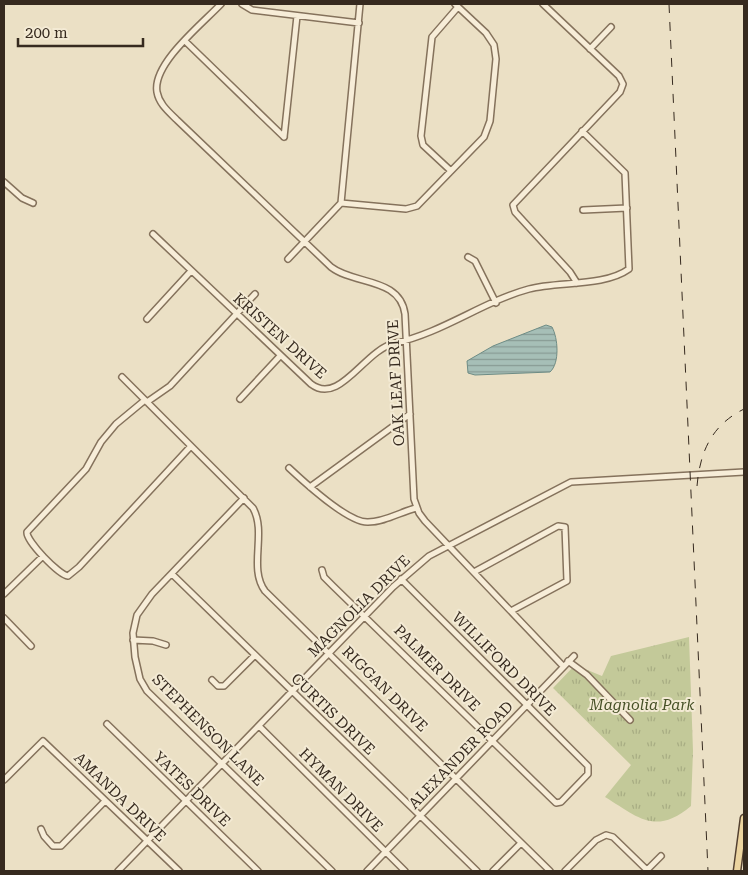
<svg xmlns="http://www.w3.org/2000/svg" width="748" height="875" font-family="'Roboto Serif',serif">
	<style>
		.park { fill: url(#park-tufts) }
		.water { fill: url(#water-rules); stroke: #6e8c85 }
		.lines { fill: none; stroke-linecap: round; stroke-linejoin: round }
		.minor-casing { stroke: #85725c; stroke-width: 8 }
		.major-casing { stroke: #534030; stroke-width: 9 }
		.minor { stroke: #f7edd8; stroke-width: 5 }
		.major { stroke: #ecd49f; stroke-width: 6 }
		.rail { stroke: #362a1f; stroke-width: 1; stroke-dasharray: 9 9; stroke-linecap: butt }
		.labels { text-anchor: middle; stroke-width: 4; stroke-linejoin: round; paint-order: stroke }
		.street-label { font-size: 15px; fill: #362a1f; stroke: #f3ead4 }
		.park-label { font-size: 15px; font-style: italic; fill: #475127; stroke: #f3ead4 }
	</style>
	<defs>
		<pattern id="park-tufts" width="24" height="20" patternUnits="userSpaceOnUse" patternTransform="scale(1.25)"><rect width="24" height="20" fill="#c3c999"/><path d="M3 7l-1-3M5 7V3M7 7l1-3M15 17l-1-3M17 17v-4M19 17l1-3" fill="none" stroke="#a8ad83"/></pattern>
		<pattern id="water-rules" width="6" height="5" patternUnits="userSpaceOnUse" patternTransform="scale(1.25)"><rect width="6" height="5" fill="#a6bfb7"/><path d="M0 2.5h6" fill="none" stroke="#889b94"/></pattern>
	</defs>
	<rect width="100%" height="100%" fill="#ebe0c5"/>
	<!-- park -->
	<path class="park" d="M689,637L693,751L691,806C655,836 638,817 605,797L631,765L553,688L575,665L602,676L611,656Z"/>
	<!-- water -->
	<path class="water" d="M546,325L552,327C558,338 560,363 550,372L475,375L468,373L467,361L493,346Z"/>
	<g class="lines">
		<!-- minor casing -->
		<g class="minor-casing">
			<path id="minor" d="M221,4C202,24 152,64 157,92C159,104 169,112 177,120L331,267C354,285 400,277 405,314L414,499L419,513L425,521L563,666
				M242,4L252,10L359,23
				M543,4L619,76L623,84L620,92L513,205L515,212L570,272L577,283
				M185,41L284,137
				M590,49L611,27
				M284,137L297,16
				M451,171L423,145L421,136L432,37L458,7
				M4,182L22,198L33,203
				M341,203L406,209L417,206L484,137L490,121L496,59L494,45L486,33L455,4
				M341,203L360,4
				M583,210L627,208
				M153,234L311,384C340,406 364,350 395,343C442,333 484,301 529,289C557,281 604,287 629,269L625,173L582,131
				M468,257L475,261L496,303
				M288,259L341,203
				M147,319L191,271
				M122,377L253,508C267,533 248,568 265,591L550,871
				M240,399L280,356
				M145,400L116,424L101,442L86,469L27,532C26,541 59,575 68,576L79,567L191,446
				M147,402L170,386L255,294
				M289,468C304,482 348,523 368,522C385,522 400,512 416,508
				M310,487L410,414
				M244,498L152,594L137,615L133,633L135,657L140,679L147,691L332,871
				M322,570L324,577L333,586L556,803L561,802L588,774V766L401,579
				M474,572L558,526L565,527L567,581L511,611
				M172,574L477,871
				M4,594L43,556
				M4,618L31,646
				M133,640L153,641L166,645
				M568,661L587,675L630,720
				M212,680L218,686H224L255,655
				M107,724L258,871
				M259,726L405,871
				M4,780L43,741L179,871
				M41,829L44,836L53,846H61L105,801
				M118,871L393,587L429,556L571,482L744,472
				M367,871L574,656
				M493,871L521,843
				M565,871L596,840L606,835L613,837L648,871
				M646,871L661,856"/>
		</g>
		<!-- major casing -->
		<g class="major-casing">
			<path id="major" d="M737,871L744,818"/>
		</g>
		<!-- minor -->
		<use href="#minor" class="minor"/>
		<!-- major -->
		<use href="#major" class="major"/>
		<!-- rail -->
		<path class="rail" d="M669,4L708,871
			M697,486C700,451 712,425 744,409"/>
	</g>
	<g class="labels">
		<!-- street labels -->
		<g class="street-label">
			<text transform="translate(280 336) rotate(42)" y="5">KRISTEN DRIVE</text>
			<text transform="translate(396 383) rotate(-93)" y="5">OAK LEAF DRIVE</text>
			<text transform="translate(359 606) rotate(-45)" y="5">MAGNOLIA DRIVE</text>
			<text transform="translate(504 664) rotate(45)" y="5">WILLIFORD DRIVE</text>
			<text transform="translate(437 668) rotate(45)" y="5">PALMER DRIVE</text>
			<text transform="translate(385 689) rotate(45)" y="5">RIGGAN DRIVE</text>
			<text transform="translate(333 714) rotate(44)" y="5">CURTIS DRIVE</text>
			<text transform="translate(208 730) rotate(45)" y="5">STEPHENSON LANE</text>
			<text transform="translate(461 755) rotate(-46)" y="5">ALEXANDER ROAD</text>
			<text transform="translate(192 789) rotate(44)" y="5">YATES DRIVE</text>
			<text transform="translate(341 790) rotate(45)" y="5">HYMAN DRIVE</text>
			<text transform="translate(120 797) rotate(44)" y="5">AMANDA DRIVE</text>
		</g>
		<!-- park labels -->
		<g class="park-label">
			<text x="642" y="710">Magnolia Park</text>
		</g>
	</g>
	<!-- border -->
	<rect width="748" height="875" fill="none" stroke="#362a1f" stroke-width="10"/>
	<!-- scale -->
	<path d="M18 38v8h125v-8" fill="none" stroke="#362a1f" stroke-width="2.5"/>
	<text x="25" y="38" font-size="15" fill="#362a1f" stroke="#f3ead4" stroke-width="4" paint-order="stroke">200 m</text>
</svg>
